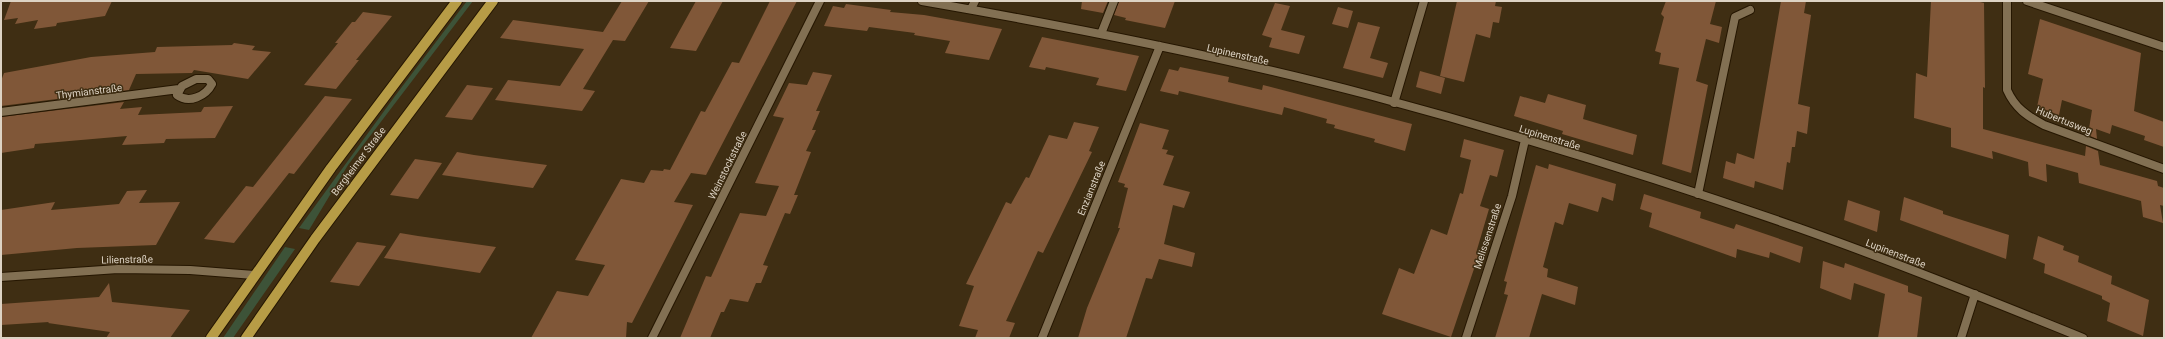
<svg xmlns="http://www.w3.org/2000/svg" width="2165" height="339" font-family="Roboto,sans-serif">
	<style>
		.green { fill: #3d5338 }
		.building { fill: #805738 }
		.lines { fill: none; stroke-linecap: round; stroke-linejoin: round }
		.minor-casing { stroke: #251600; stroke-width: 10 }
		.primary-casing { stroke: #251600; stroke-width: 12 }
		.minor { stroke: #827053; stroke-width: 8 }
		.primary { stroke: #b79c46; stroke-width: 10 }
		.labels { text-anchor: middle; stroke-width: 3; stroke-linejoin: round; paint-order: stroke }
		.street-label { font-size: 10px; fill: #ddd3c4; stroke: #3f2e13 }
	</style>
	<rect width="100%" height="100%" fill="#3f2e13"/>
	<!-- green -->
	<path class="green" d="M467,1H473L348,165L309,230L299,228L395,96Z
		M285,247L295,249L233,338H223Z"/>
	<!-- building -->
	<path class="building" d="M11,1H112L105,16L57,23L56,26L34,29L38,20L15,24L18,18L4,20Z
		M622,1H649L625,41L613,40L583,89L595,91L582,111L495,100L508,80L560,86L584,49L500,38L513,20L603,32Z
		M696,1H723L696,51L670,48Z
		M770,1H797L706,175L691,173L674,202L693,205L632,323L627,322L626,338H531L557,291L588,296L605,265L575,260L621,179L644,183L651,170L663,171L664,169L670,170L701,111L705,112L732,62L739,63Z
		M1082,1H1108L1103,13L1081,9Z
		M1119,1H1175L1165,28L1125,20L1126,18L1114,15Z
		M1457,1H1496L1495,6L1502,7L1499,23L1493,22L1490,38L1476,34L1464,82L1440,76Z
		M1666,1H1716L1710,24L1722,27L1719,43L1706,39L1696,81L1708,85L1691,173L1662,164L1679,68L1659,64L1661,53L1655,51L1664,17L1661,14Z
		M1781,1H1806L1804,13L1811,15L1798,104L1810,107L1807,134L1797,131L1795,147H1792L1790,163L1787,162L1783,190L1755,181L1754,188L1723,178L1726,161L1735,164L1737,153L1754,159Z
		M1931,1H1976L1984,3L1985,88L1983,87V129L2085,156L2086,146L2098,151L2100,165L2157,181L2158,186L2164,188V206L2160,205L2163,223L2143,217L2141,201L2079,183L2078,173L2046,164L2047,182L2029,176L2028,162L1992,151L1993,159L1951,147V128L1914,118L1916,73L1927,77Z
		M1275,3L1290,6L1281,30L1305,36L1299,54L1269,47L1272,38L1262,35Z
		M846,4L891,10L890,12L924,15L1002,29L989,60L945,53L950,41L914,35L915,33L869,27L867,31L824,26L833,6L844,8Z
		M1338,7L1353,11L1348,28L1332,24Z
		M363,12L392,16L356,60H359L336,89L304,85L338,43H335L352,22H355Z
		M2040,19L2141,53L2134,111L2164,122V147L2144,140L2145,136L2112,125L2110,134L2096,129L2097,139L2088,135L2092,110L2062,100L2059,115L2037,107L2043,79L2028,74Z
		M1358,22L1380,27L1370,58L1388,63L1383,78L1343,68Z
		M1042,37L1139,56L1126,91L1096,85L1099,78L1046,67L1045,70L1029,67Z
		M234,43L255,46L252,50L271,52L248,79L194,70L192,73L136,74L129,90L1,106V81L4,73L91,57L155,52L157,47L232,45Z
		M1180,67L1229,77L1228,82L1262,90L1263,85L1412,124L1405,151L1374,142L1375,139L1334,128L1335,125L1326,123L1327,119L1284,107L1282,115L1179,91L1178,95L1160,91L1169,69L1178,71Z
		M1420,71L1445,78L1441,94L1416,87Z
		M813,72L832,75L816,111H820L812,130H816L806,151L811,152L794,195H798L790,214L785,213L763,265L768,266L761,283H756L748,302L730,299L724,312H721L710,338H680L706,276L711,277L740,213L766,216L779,186L755,183L784,118L773,116L789,83L807,85Z
		M467,85L493,88L472,120L445,117Z
		M1548,94L1586,105L1583,119L1637,135L1633,155L1562,134L1563,131L1514,116L1520,96L1545,103Z
		M325,96L352,99L294,174L289,173L234,243L204,239L246,186L253,187Z
		M124,102L120,109L142,107L138,115L201,112L204,107L233,106L215,138L166,139L164,143L122,145L127,136L35,144L34,148L1,153V117Z
		M1074,122L1099,127L1089,151L1092,152L1043,253L1038,251L1006,321L1015,323L1009,338H975L978,330L959,326L974,286L966,284L1006,202L1011,204L1026,177L1029,178L1049,135L1067,139Z
		M1140,123L1169,130L1162,149L1168,150L1166,154L1174,156L1163,185L1190,192L1184,208L1173,205L1164,244L1195,253L1192,267L1159,259L1152,279L1146,278L1126,338H1078L1087,308L1120,228H1118L1128,188L1124,187L1125,184L1118,182Z
		M1464,139L1504,150L1497,177L1490,175L1480,206L1489,209L1476,253L1479,254L1451,337L1382,314L1399,268L1414,274L1431,229L1447,235L1460,193L1463,194L1471,160L1460,157Z
		M457,152L474,155L547,165L533,188L442,175Z
		M415,159L442,163L418,199L390,195Z
		M1549,164L1616,184L1613,201L1602,197L1598,212L1569,203L1563,225L1555,222L1543,267L1548,269L1547,277L1578,287L1575,305L1542,294L1529,338H1495L1508,295L1504,294L1507,282L1504,281L1536,165L1548,169Z
		M147,190L139,203L180,202L156,245L77,248L1,255V210L55,202L51,210L119,204L127,191Z
		M1644,194L1701,212L1700,218L1734,229L1736,224L1803,247L1800,263L1770,252L1769,258L1737,249L1736,258L1649,227L1652,213L1640,209Z
		M1904,197L1943,211V214L2009,235L2006,259L1900,220Z
		M1848,200L1880,211L1877,232L1844,220Z
		M400,233L418,236L496,247L480,273L384,258Z
		M2038,236L2064,246L2063,250L2079,256L2078,262L2112,276L2111,284L2149,300L2143,336L2107,321L2110,303L2102,299V296L2044,273L2045,264L2033,259Z
		M357,242L386,246L359,286L330,282Z
		M1823,261L1844,268L1845,263L1908,286V292L1922,297L1917,338H1878L1885,294L1854,283L1851,300L1820,288Z
		M109,283L112,302L190,310L170,338H106L110,332L48,323L49,322L1,325V304L99,297Z"/>
	<g class="lines">
		<!-- minor casing -->
		<g class="minor-casing">
			<path id="minor" d="M922,1C1072,27 1222,56 1369,95C1514,134 1657,178 1799,228C1895,262 1989,300 2083,338
				M2007,1V90C2015,108 2027,116 2044,125L2164,169
				M2027,1L2164,47
				M971,9L975,1
				M1101,34L1114,1
				M196,79H208L212,84C206,96 189,104 177,95L182,86Z
				M1394,103L1424,1
				M1,112L179,89
				M1698,194L1735,17L1750,10
				M1,277L118,269L190,270L254,275
				M652,338L820,1
				M1042,338L1160,46
				M1466,338L1512,196L1525,140
				M1961,338L1975,294"/>
		</g>
		<!-- primary casing -->
		<g class="primary-casing">
			<path id="primary" d="M211,338L331,168L457,1
				M246,338L315,239L493,1"/>
		</g>
		<!-- minor -->
		<use href="#minor" class="minor"/>
		<!-- primary -->
		<use href="#primary" class="primary"/>
	</g>
	<g class="labels">
		<!-- street labels -->
		<g class="street-label">
			<text transform="translate(1238 54) rotate(13)" y="4">Lupinenstraße</text>
			<text transform="translate(89 91) rotate(-7)" y="4">Thymianstraße</text>
			<text transform="translate(2064 120) rotate(22)" y="4">Hubertusweg</text>
			<text transform="translate(1550 137) rotate(17)" y="4">Lupinenstraße</text>
			<text transform="translate(358 161) rotate(-53)" y="4">Bergheimer Straße</text>
			<text transform="translate(727 165) rotate(-64)" y="4">Weinstockstraße</text>
			<text transform="translate(1091 188) rotate(-68)" y="4">Enzianstraße</text>
			<text transform="translate(1487 236) rotate(-72)" y="4">Melissenstraße</text>
			<text transform="translate(1896 253) rotate(21)" y="4">Lupinenstraße</text>
			<text transform="translate(127 259) rotate(-1)" y="4">Lilienstraße</text>
		</g>
	</g>
	<!-- border -->
	<rect width="2165" height="339" fill="none" stroke="#ddd3c4" stroke-width="4"/>
</svg>
